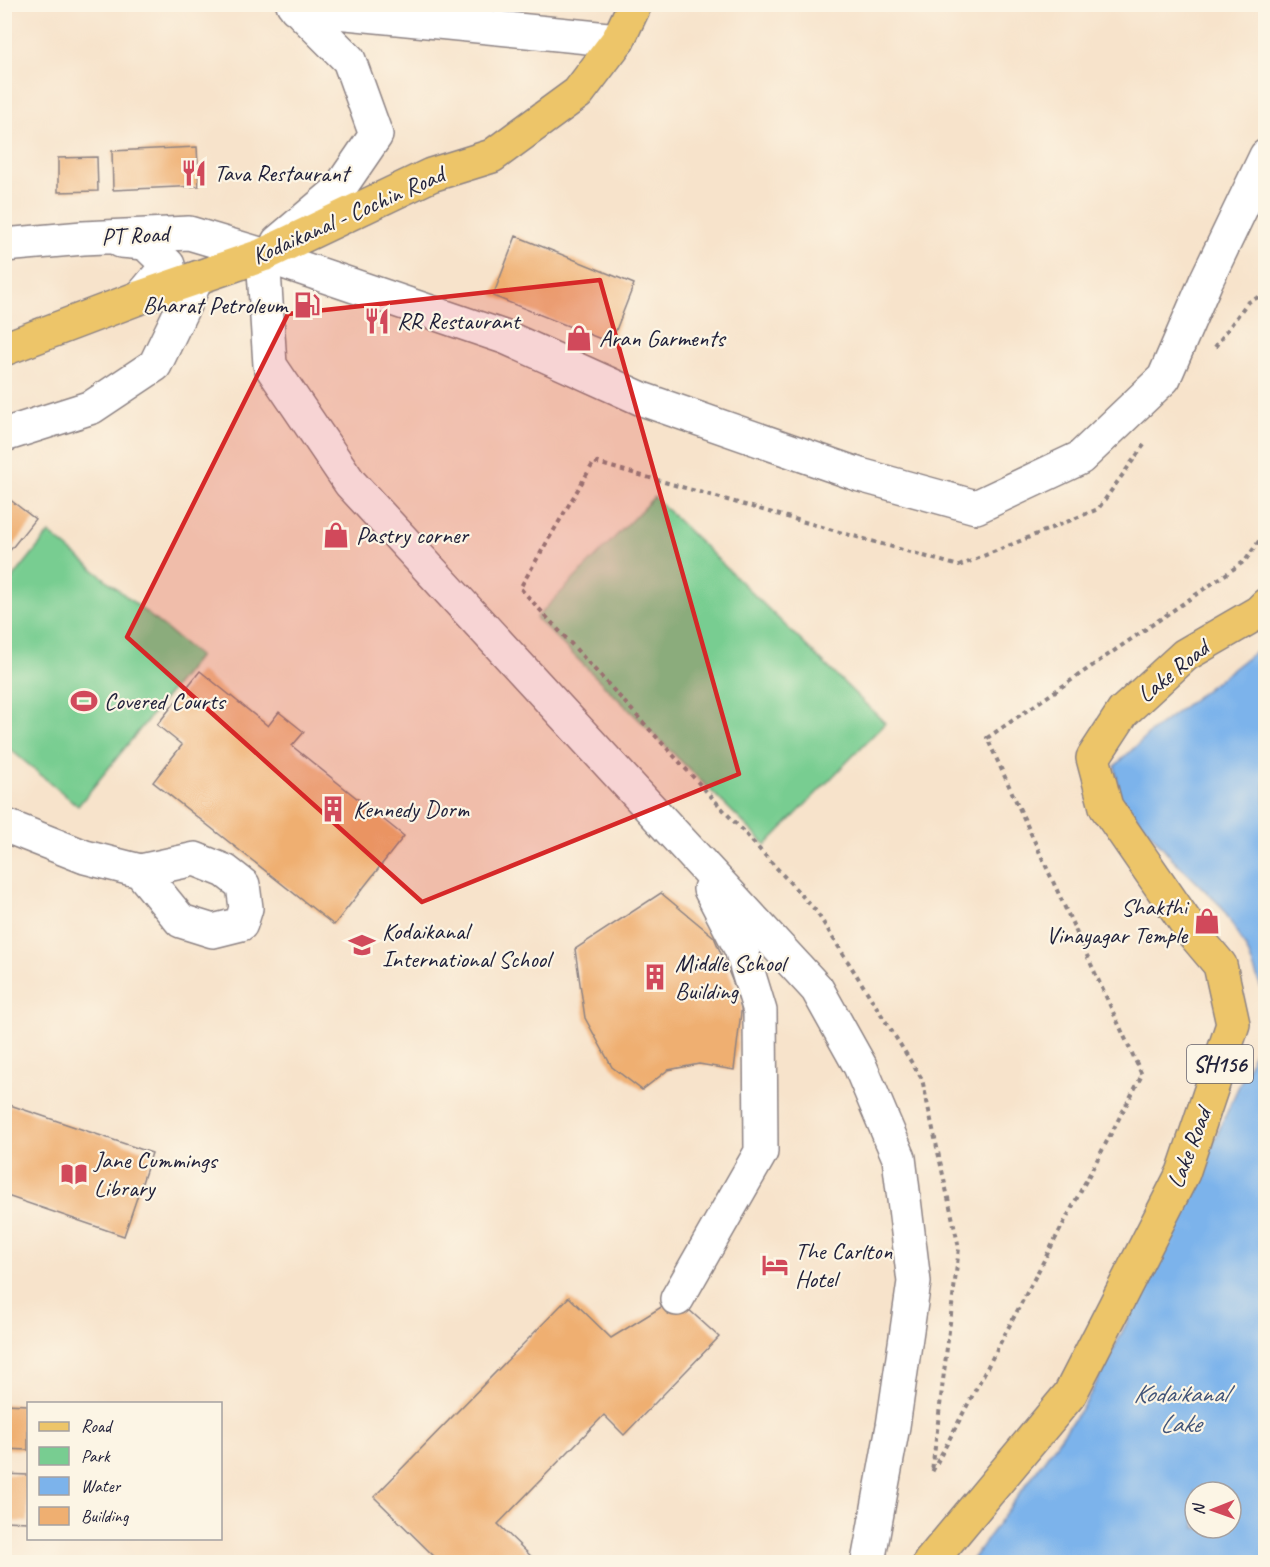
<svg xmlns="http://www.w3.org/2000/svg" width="1270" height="1567" font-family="Caveat,sans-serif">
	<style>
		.green { fill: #78cd91; stroke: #4d7866; stroke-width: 1.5 }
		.water { fill: #7cb3eb; stroke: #4f6a93; stroke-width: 1.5; fill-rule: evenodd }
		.building { fill: #efaf71 }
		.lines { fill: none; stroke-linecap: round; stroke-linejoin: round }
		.minor-casing { stroke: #8c8283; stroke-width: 36 }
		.major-casing { stroke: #8c8283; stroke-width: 36 }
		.path { stroke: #8c8283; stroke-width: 4; stroke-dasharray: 4.5 4.5; stroke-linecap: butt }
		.minor { stroke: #fff; stroke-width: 33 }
		.major { stroke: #edc569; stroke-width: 33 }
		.marked { fill: #d62828; fill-opacity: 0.2; stroke: #d62828; stroke-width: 4.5; stroke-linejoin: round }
		.labels { text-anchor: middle; stroke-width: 4.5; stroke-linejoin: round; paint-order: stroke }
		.shield { fill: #fcf5e5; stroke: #63616e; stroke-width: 1.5 }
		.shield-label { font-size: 22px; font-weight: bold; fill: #22223b }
		.poi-label { font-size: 24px; fill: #22223b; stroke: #fcf5e5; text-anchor: start }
		.street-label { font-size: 24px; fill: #22223b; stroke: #fcf5e5 }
		.water-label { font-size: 26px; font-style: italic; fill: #425579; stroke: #fcf5e5 }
	</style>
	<rect width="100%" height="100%" fill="#fcf5e5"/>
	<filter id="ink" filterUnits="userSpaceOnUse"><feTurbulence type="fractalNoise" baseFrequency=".0167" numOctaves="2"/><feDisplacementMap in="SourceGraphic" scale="12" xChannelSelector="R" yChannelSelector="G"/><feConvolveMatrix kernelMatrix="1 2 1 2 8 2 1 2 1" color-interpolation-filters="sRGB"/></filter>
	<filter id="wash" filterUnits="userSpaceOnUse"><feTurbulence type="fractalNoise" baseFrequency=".008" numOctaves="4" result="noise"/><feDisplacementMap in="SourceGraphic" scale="24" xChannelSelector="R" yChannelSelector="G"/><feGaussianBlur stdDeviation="1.35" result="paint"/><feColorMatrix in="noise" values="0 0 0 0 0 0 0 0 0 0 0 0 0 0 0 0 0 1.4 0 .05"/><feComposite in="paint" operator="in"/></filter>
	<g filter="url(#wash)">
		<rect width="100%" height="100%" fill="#f7e3cb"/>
		<!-- green -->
		<path class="green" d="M654,497L885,723L766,845L536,618Z
			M49,533L199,656L78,806L5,745V588Z"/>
		<!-- water -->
		<path class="water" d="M1265,644V998L1247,950L1222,907L1173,859L1120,798L1115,766L1151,732Z
			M1265,1028V1562H970L1087,1401L1173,1232ZM1195,1492H1231V1528H1195Z"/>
		<g id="blocks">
			<!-- building -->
			<path class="building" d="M197,147L199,186L113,190L112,151Z
				M97,157L98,191L58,192V158Z
				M516,236L634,284L611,343L493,296Z
				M4,495L35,519L4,558Z
				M200,671L268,726L279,712L304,732L292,746L404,836L334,925L153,782L182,745L157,725Z
				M661,893L714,937L742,1004L734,1070L699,1064L668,1070L642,1090L612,1067L585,1018L575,949Z
				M10,1105L152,1153L124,1236L4,1195V1122Z
				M569,1297L611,1338L676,1298L719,1337L624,1435L604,1415L498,1524L537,1562H440L374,1497Z
				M4,1404L28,1405V1450L4,1449Z
				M4,1474L28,1475V1522L4,1521Z"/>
		</g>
	</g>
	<g filter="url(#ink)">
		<use href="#blocks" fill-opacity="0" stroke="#8c8283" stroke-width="1.5"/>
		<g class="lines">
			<!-- minor casing -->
			<g class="minor-casing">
				<path id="minor" d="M296,8L618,40
					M121,241L145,243L168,265L141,297
					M278,242L337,192L376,135L349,60L293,4
					M4,245L83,238L189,233L263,255L507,338L642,399L860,475L976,507L1080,458L1164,378L1206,281L1266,156
					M263,255L270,365L350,483L817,989L860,1066L899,1158L914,1282L893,1426L868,1562
					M4,435L92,407L155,365L197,278
					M4,825L85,857L140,871L195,859L225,871L243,885L246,908L241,924L213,931L181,921L140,871
					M677,1299L761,1152L760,1011L741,949L710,889"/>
			</g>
			<!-- major casing -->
			<g class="major-casing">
				<path id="major" d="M4,349L141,297L263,255L431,175L492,156L578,93L618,40L635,4
					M930,1562L1070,1394L1183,1173L1233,1024L1220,965L1193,933L1106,807L1093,758L1123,712L1185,655L1259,612L1266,605"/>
			</g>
			<!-- path -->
			<path class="path" d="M1215,347L1247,303L1266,293
				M1144,445L1098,509L959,566L594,462L520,588L816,911L922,1079L959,1248L932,1472L1142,1075L987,738L1245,561L1266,531"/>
			<!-- minor -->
			<use href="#minor" class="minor"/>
			<!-- major -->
			<use href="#major" class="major"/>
		</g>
	</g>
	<!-- marked area -->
	<path class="marked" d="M600,280L739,774L422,902L127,637L288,314Z"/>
	<!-- icons -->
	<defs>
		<g id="restaurant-bare" transform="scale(2.07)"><path d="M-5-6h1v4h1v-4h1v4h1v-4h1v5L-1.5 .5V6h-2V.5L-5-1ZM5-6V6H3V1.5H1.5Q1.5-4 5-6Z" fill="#d1495b" stroke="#fcf5e5" stroke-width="2.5" paint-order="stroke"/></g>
		<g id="fuel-bare" transform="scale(2.07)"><path d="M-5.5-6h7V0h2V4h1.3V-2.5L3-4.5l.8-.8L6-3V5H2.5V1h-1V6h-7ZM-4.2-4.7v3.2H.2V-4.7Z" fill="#d1495b" stroke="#fcf5e5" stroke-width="2.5" paint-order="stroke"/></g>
		<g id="shop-bare" transform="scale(2.07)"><path d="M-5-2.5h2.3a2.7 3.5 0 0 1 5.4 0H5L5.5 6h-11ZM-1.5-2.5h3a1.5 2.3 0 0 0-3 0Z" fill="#d1495b" stroke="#fcf5e5" stroke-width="2.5" paint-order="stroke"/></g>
		<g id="stadium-bare" transform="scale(2.07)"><path d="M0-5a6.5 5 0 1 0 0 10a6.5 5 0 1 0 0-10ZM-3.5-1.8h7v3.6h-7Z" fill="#d1495b" stroke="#fcf5e5" stroke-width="2.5" paint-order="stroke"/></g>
		<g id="building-bare" transform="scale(2.07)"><path d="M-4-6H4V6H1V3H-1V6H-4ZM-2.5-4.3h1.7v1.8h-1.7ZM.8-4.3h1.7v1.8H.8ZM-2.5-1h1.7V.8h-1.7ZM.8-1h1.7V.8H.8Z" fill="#d1495b" stroke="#fcf5e5" stroke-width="2.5" paint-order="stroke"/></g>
		<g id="school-bare" transform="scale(2.07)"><path d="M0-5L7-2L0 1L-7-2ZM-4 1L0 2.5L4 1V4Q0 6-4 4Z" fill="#d1495b" stroke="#fcf5e5" stroke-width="2.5" paint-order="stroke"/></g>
		<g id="library-bare" transform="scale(2.07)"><path d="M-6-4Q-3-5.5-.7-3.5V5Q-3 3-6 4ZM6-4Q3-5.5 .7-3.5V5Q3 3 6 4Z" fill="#d1495b" stroke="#fcf5e5" stroke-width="2.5" paint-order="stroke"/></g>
		<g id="hotel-bare" transform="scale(2.07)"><path d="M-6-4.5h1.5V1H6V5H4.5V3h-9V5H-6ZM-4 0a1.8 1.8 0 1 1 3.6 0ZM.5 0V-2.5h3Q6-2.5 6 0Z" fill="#d1495b" stroke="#fcf5e5" stroke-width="2.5" paint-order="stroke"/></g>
	</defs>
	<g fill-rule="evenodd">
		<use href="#restaurant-bare" x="194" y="173"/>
		<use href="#fuel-bare" x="307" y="305"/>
		<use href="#restaurant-bare" x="377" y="321"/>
		<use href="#shop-bare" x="579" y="338"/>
		<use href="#shop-bare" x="336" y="535"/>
		<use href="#stadium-bare" x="84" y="701"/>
		<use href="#building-bare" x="333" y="809"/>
		<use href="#shop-bare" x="1207" y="921"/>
		<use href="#school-bare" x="362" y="945"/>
		<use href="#building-bare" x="655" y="977"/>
		<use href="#library-bare" x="74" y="1174"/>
		<use href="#hotel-bare" x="775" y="1265"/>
	</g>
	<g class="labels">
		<!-- shield labels -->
		<rect class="shield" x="1187" y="1045" width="66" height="38" rx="4.5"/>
		<g class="shield-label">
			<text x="1220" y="1072">SH156</text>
		</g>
		<!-- poi labels -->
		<g class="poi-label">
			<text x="214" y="181">Tava Restaurant</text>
			<text x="287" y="313" text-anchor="end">Bharat Petroleum</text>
			<text x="397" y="329">RR Restaurant</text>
			<text x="599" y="346">Aran Garments</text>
			<text x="356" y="543">Pastry corner</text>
			<text x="104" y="709">Covered Courts</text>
			<text x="353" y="817">Kennedy Dorm</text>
			<text x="1187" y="915" text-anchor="end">Shakthi<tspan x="1187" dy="28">Vinayagar Temple</tspan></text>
			<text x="382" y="939">Kodaikanal<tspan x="382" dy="28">International School</tspan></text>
			<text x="675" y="971">Middle School<tspan x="675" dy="28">Building</tspan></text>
			<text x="94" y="1168">Jane Cummings<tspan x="94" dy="28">Library</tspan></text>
			<text x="795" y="1259">The Carlton<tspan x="795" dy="28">Hotel</tspan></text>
		</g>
		<!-- street labels -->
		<g class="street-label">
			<text transform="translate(348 215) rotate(-24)" y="8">Kodaikanal - Cochin Road</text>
			<text transform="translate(135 235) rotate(-3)" y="8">PT Road</text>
			<text transform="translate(1173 671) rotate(-39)" y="8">Lake Road</text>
			<text transform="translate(1189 1148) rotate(-69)" y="8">Lake Road</text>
		</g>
		<!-- water labels -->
		<g class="water-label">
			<text x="1180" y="1402">Kodaikanal<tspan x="1180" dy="30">Lake</tspan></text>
		</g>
	</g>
	<!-- margin -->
	<rect width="1270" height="1567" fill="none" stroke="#fcf5e5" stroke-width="24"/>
	<!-- legend -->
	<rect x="27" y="1402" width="195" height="138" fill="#fcf5e5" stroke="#a5a1a1" stroke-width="1.5"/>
	<rect x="39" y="1422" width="30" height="9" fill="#edc569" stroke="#a5a1a1" stroke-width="1.5"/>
	<text x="81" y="1432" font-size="18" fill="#22223b">Road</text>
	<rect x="39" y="1447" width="30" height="18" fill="#78cd91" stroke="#a5a1a1" stroke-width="1.5"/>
	<text x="81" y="1462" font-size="18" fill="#22223b">Park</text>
	<rect x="39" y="1477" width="30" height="18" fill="#7cb3eb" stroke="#a5a1a1" stroke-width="1.5"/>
	<text x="81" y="1492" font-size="18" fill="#22223b">Water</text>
	<rect x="39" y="1507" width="30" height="18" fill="#efaf71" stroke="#a5a1a1" stroke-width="1.5"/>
	<text x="81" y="1522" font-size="18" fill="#22223b">Building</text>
	<!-- north arrow -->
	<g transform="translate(1213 1510) rotate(269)"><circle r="28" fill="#fcf5e5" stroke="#a5a1a1" stroke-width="1.5"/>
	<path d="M0-4.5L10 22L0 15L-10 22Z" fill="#d1495b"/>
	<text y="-9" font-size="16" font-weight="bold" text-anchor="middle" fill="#22223b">N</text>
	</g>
</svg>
